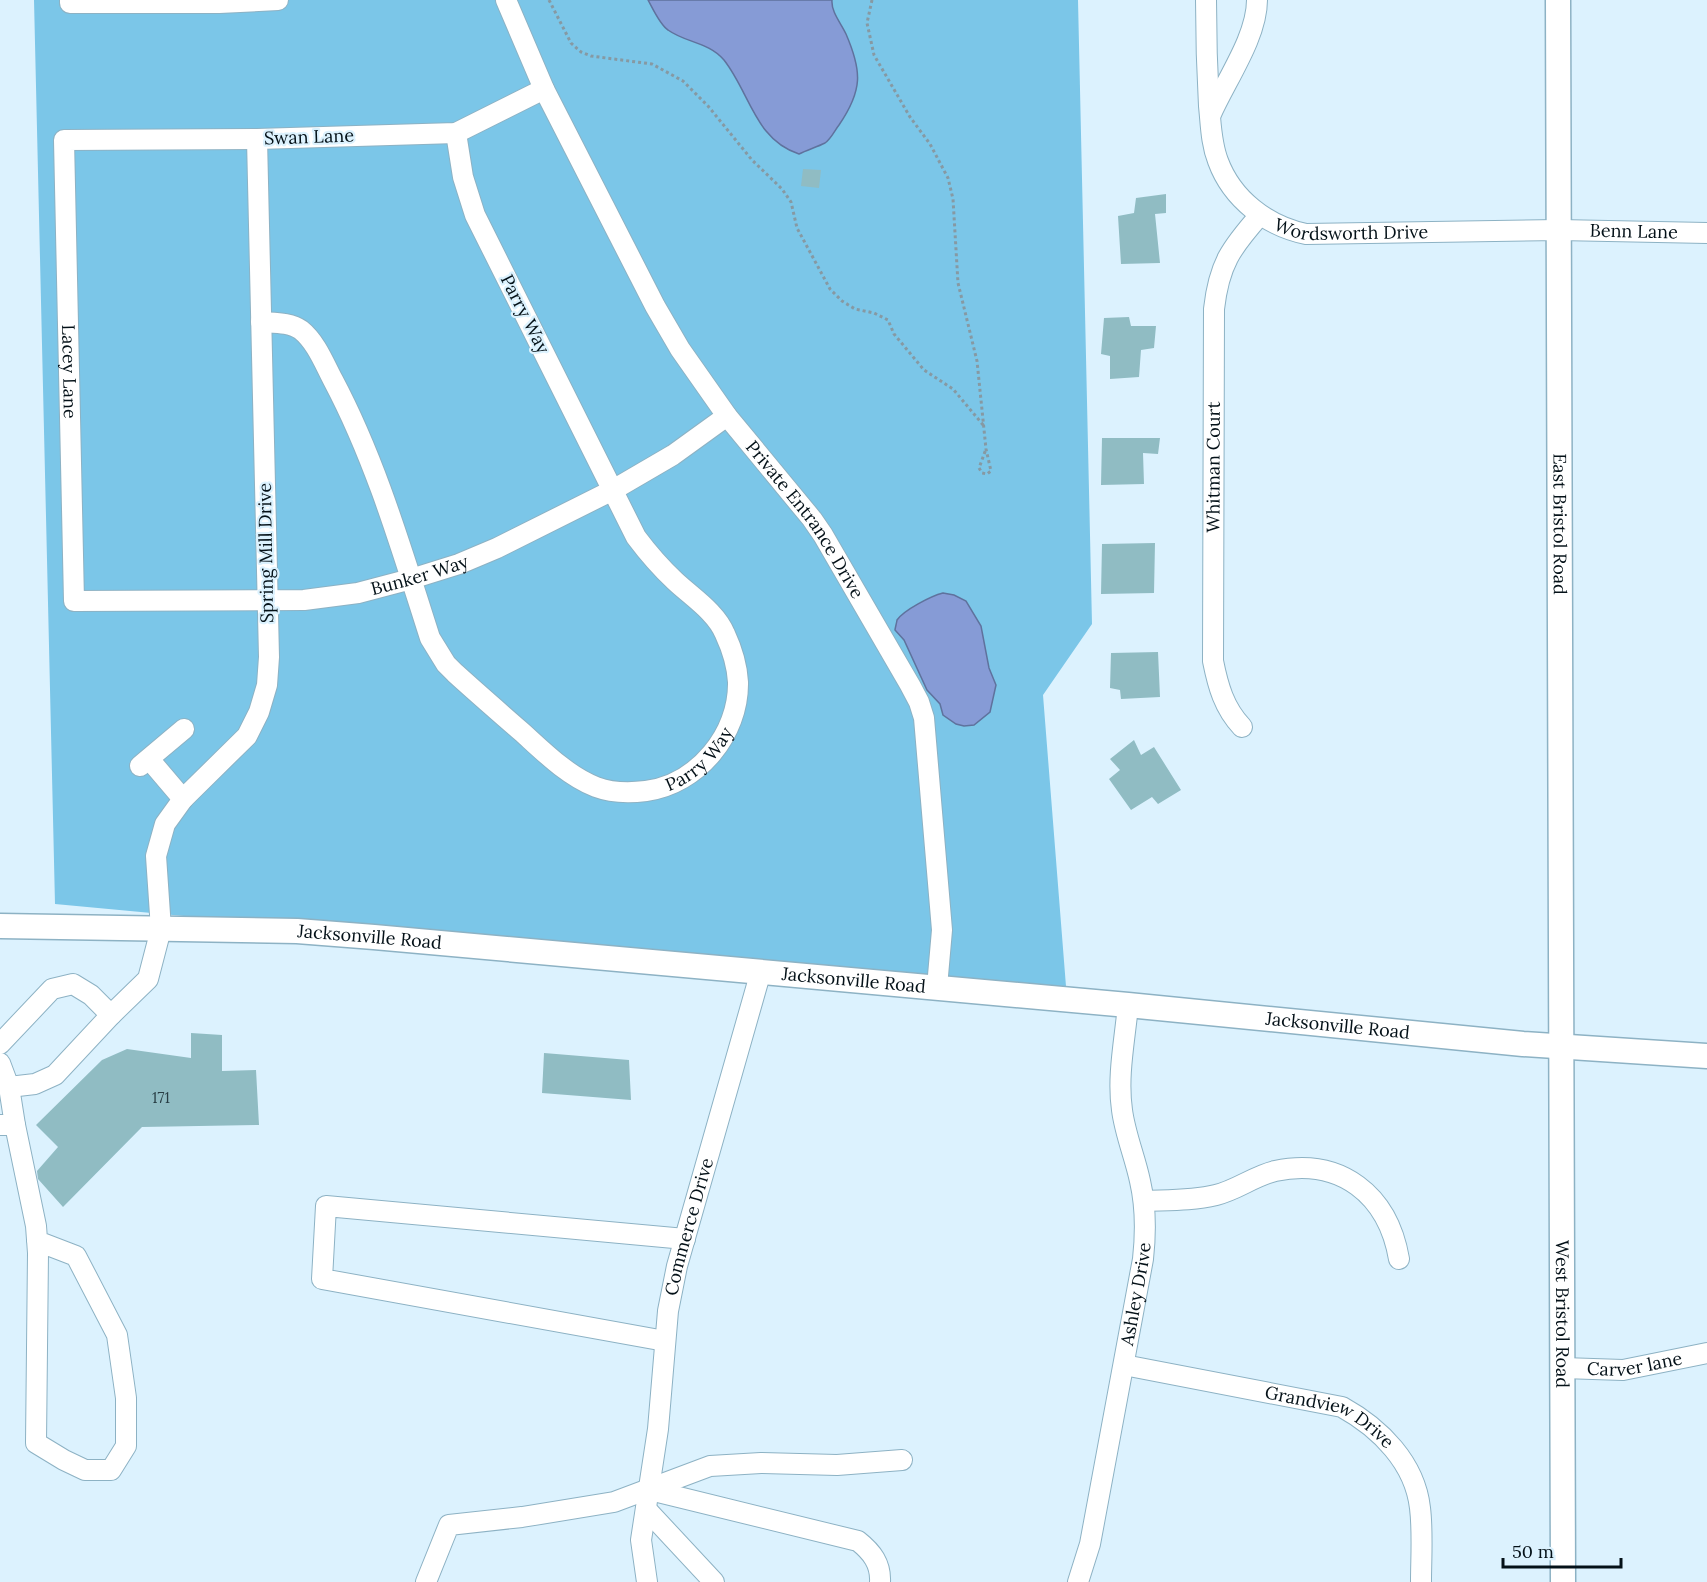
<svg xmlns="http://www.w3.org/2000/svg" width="1707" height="1582" font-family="Lora,serif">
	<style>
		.green { fill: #7bc6e8 }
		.water { fill: #869bd6; stroke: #5f729d; stroke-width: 1.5 }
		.building { fill: #90bcc3 }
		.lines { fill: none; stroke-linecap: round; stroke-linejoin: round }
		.minor-casing { stroke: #8db2c4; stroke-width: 22 }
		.major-casing { stroke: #8db2c4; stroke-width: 27 }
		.path { stroke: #8699a3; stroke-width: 3; stroke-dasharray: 3 3; stroke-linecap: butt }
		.minor { stroke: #fff; stroke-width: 20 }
		.major { stroke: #fff; stroke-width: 24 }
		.labels { text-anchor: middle; stroke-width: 4.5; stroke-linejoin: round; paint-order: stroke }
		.number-label { font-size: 15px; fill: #273c43 }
		.street-label { font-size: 18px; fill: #041118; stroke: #dcf2fe }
	</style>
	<rect width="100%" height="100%" fill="#dcf2fe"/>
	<!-- green -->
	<path class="green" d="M34,0H1078L1092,624L1043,695L1067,999L55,904Z"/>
	<!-- water -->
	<path class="water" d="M648,0H832C831,12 841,23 846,34C862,71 863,90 839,125C835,130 831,139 825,143C817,147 807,150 799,154C755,140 750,93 724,60C709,42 686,43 668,30C660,25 653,9 648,0Z
		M943,593L954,595L966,601L981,626L989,668L996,685L990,712L974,725L964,726L956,724L943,715L940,704L927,690L904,640L895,630C895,629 897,621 897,620C904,610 931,596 943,593Z"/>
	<!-- building -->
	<path class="building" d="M803,169L821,170L819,188L801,186Z
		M1166,194V213L1155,214L1160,263L1121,264L1118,216L1134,213L1136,198Z
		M1129,317L1131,326H1156L1154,348L1141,350L1139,377L1110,379V356L1101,354L1104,318Z
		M1102,438H1160L1158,454L1143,453L1144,484L1101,485Z
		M1155,543L1154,593L1101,594L1102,544Z
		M1158,652L1160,697L1121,699L1120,690L1110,688L1111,653Z
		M1134,740L1141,755L1154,747L1181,790L1158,804L1152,797L1131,810L1109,779L1120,770L1110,759Z
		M191,1033L222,1035V1071L256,1070L259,1125L142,1127L63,1207L38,1179L37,1171L58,1147L36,1125L102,1060L127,1049L191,1058Z
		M544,1053L629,1060L631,1100L542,1093Z"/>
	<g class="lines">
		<!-- minor casing -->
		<g class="minor-casing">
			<g id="minor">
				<path d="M70,0V3H219L278,0"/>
				<path id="s1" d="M506,0L544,89L655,306L680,349L727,416L812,519L823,535L910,685L919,702L924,718L942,930L937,987"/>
				<path id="s2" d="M1206,0C1206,35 1207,71 1209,106C1211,125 1211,143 1218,161C1232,199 1267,226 1306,234L1559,230L1707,233"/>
				<path id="s3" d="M544,89L456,133L257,139L64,140L74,601L304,600L358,593L411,579L459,564L497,548L613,490L673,455L727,416"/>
				<path d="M1211,114C1226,80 1257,37 1257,0"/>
				<path id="s4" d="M261,322C274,323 290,322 301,330C316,342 324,363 333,380C376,461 402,551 430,638L446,664L455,673C477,693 500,713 523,733C545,753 568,776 596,787C612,793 630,793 646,791C698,784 739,734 738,682C737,665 732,649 725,634C716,612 692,597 675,581C660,567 648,553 636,537L475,215L463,177L456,133"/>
				<path id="s5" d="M1242,727C1224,708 1218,686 1213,661L1214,309C1219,264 1231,248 1260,215"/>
				<path d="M149,759L183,799"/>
				<path d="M140,766L184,729"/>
				<path d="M0,1044L52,989L73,984L91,995L111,1015"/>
				<path d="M0,1063L9,1087L15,1125"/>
				<path d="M9,1087L35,1084L55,1075L111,1015L148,979L161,929L156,856L165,824L183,799L247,736L259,712L267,685L269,657L257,139"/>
				<path d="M0,1125H15L36,1226L38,1253L36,1443L64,1460L85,1470H111L126,1446V1398L117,1335L76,1256L37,1241"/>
				<path d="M1144,1201C1168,1200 1192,1201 1216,1195C1237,1190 1254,1176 1275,1171C1341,1157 1388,1195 1399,1259"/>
				<path d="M665,1341L322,1279L326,1206L685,1239"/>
				<path id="s6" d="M1124,1365L1342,1407C1380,1428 1415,1463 1420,1508C1423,1532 1421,1558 1421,1582"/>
				<path id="s7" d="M1563,1368L1623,1370L1707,1353"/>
				<path d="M650,1490L858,1541C872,1552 881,1564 880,1582"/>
				<path d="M646,1509L714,1582"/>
				<path d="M426,1582L449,1525L522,1517L614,1502L710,1466L761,1463L837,1465L902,1460"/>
				<path id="s8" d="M647,1582L641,1540L658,1429L668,1311L677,1266L761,971"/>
				<path id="s9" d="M1078,1582L1090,1544L1143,1259C1146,1232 1146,1207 1140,1181C1135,1157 1125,1134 1122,1110C1117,1076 1125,1039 1128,1005"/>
			</g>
		</g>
		<!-- major casing -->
		<g class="major-casing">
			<g id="major">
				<path id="s10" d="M1558,0L1563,1582"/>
				<path id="s11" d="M0,926L297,931L374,937L1128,1005L1523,1044L1707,1056"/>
			</g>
		</g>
		<!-- path -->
		<path class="path" d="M549,0L571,43L581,52L591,56L652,64L683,81L708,106L752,160L782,189L791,202L797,228L830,289L842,301L855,309L874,313L888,320L894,334L924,370L953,389L984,426
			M872,0L867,23L874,55L910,117L930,144L948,178L953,199L958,283L977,361L986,449L991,471L987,474L982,473L979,468L986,449"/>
		<!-- minor -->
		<use href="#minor" class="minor"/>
		<!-- major -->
		<use href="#major" class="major"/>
	</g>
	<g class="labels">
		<!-- number labels -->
		<g class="number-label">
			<text x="161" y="1103">171</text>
		</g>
		<!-- street labels -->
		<g class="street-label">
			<text transform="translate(309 137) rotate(-2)" y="6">Swan Lane</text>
			<text dy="6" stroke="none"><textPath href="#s2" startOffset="326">Wordsworth Drive</textPath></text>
			<text dy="6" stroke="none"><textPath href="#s2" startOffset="609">Benn Lane</textPath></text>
			<text transform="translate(525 314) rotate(63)" y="6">Parry Way</text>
			<text dy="6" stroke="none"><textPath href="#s3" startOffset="722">Lacey Lane</textPath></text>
			<text dy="6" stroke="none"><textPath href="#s5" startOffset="267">Whitman Court</textPath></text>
			<text dy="6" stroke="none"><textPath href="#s1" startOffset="602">Private Entrance Drive</textPath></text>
			<text dy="6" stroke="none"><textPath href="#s10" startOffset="524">East Bristol Road</textPath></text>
			<text transform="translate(266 553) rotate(-91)" y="6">Spring Mill Drive</text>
			<text dy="6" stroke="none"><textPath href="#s3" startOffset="1300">Bunker Way</textPath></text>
			<text dy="6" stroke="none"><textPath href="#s4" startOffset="717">Parry Way</textPath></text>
			<text dy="6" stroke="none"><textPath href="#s11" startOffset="370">Jacksonville Road</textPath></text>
			<text dy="6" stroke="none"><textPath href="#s11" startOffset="856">Jacksonville Road</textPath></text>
			<text dy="6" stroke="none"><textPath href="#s11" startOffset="1342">Jacksonville Road</textPath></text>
			<text dy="6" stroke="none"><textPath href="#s8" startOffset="360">Commerce Drive</textPath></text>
			<text dy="6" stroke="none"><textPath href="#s9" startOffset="294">Ashley Drive</textPath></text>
			<text dy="6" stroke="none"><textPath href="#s10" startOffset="1314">West Bristol Road</textPath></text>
			<text dy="6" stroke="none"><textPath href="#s7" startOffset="72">Carver lane</textPath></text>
			<text dy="6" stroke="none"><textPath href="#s6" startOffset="214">Grandview Drive</textPath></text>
		</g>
	</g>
	<!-- scale -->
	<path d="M1503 1558v9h118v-9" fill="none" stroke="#041118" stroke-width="3"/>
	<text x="1512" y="1558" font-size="18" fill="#041118" stroke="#dcf2fe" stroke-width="4.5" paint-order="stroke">50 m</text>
</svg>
